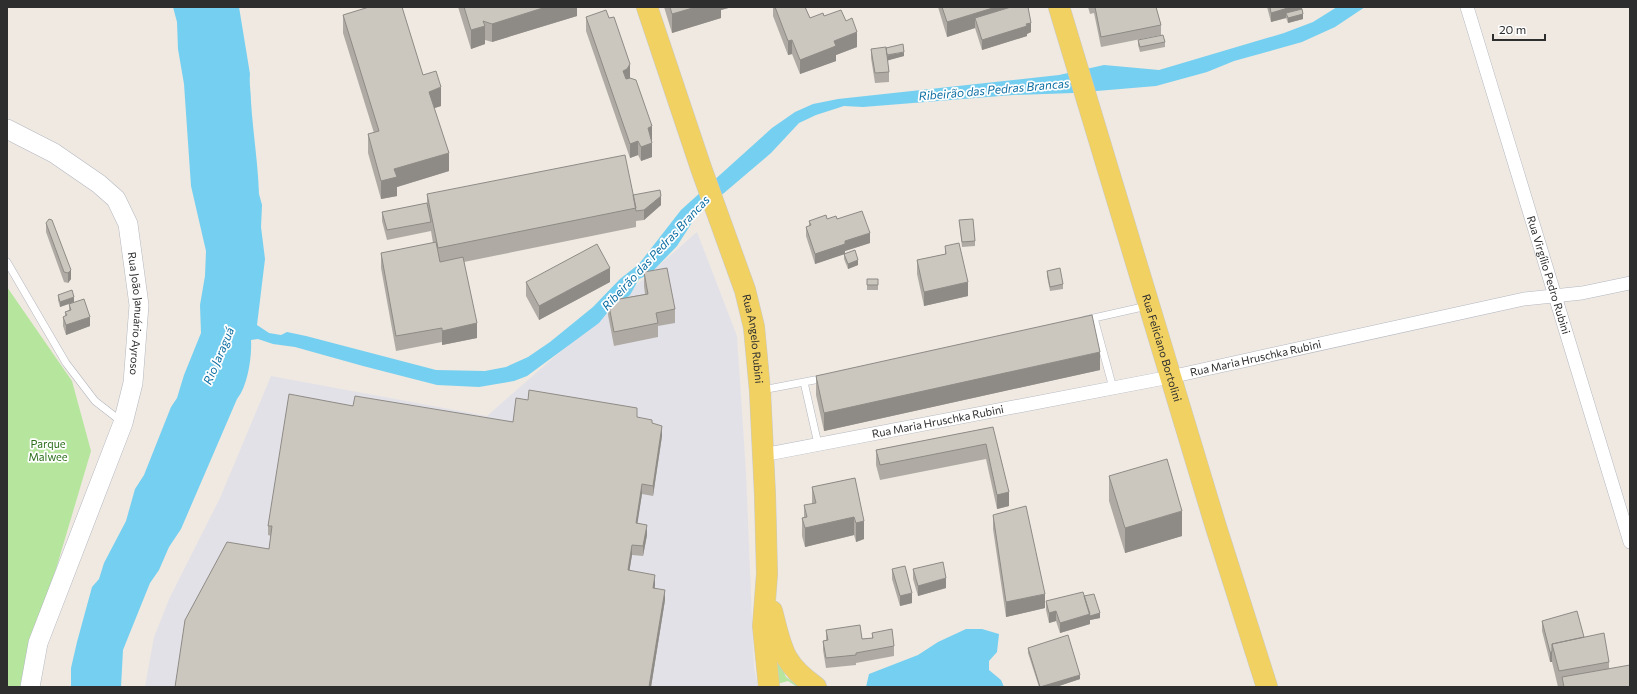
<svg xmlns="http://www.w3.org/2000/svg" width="1637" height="694" font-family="Commissioner,sans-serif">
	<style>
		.industrial { fill: #e3e1e8 }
		.green { fill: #b6e59e }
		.water { fill: #75cff0 }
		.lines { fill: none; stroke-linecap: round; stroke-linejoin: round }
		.lane-casing { stroke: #b4b7c1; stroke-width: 8 }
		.street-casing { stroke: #b4b7c1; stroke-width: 14 }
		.secondary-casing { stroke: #b4b7c1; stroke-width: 20 }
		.primary-casing { stroke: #c9c9c9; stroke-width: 22 }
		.lane { stroke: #fff; stroke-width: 7 }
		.street { stroke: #fff; stroke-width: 13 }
		.secondary { stroke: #fff; stroke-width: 19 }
		.primary { stroke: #f2d163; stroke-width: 21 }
		.wall { fill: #afaba4 }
		.shaded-wall { fill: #8e8b86 }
		.building { fill: #cbc7bf; stroke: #8e8b86 }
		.labels { text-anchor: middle; stroke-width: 3.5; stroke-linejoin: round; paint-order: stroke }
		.street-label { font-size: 11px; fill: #2e2e2e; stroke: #fff }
		.park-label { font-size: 11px; fill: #2c6e1b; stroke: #fff }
		.water-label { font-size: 12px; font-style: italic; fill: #0d6fa3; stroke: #fff }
	</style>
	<rect width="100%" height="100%" fill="#efe9e1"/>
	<!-- industrial -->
	<path class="industrial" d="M697,232L737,336L746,472L754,668L758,687H145L154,637L170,597L220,498L271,376L487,416Z"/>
	<!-- green -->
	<path class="green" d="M7,287L72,381L91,451L21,687H7Z
		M775,651L786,677L801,687H797L788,681L777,684Z"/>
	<!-- water -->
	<path class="water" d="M173,7H239L250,74C249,84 251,92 251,102C253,133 258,163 259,194L262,205L261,227L265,259L257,325L269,333L281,335L287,332L306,336L436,370L485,371L506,367L528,357L550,342L593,307L620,279L639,264L681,210L772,128L795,112L813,104L838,99L1059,75L1104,65L1159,70L1284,33L1313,22L1337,7H1365L1335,27L1302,42L1234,61L1207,72L1156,86L1073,93L1013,95L863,107L844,106L816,115L799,123L771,153L724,193L706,206L693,221L677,246L650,274L639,279L630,295L607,313L599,323L527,376L514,381L479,387L437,385L363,366L295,347L273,344L258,339L251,340C252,356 248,386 237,399L181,529L169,547L159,570L150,583L129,635L123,650L121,687H71V668L77,642L92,587L99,579L104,563L126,521L135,489L144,475L171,407L177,398L184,375L201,333L200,305L205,276L206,251L191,186L184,84L178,49L177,22Z
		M966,629H982L999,634L997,652L989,661V670L1001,680L1004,687H866L869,674L918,655L938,642Z"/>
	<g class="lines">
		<!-- lane casing -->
		<g class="lane-casing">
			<path id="lane" d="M7,262L66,363L95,401L122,422
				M1094,318L1113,388
				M1085,320L1147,306
				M804,382L818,444
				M762,390L825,378"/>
		</g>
		<!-- street casing -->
		<g class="street-casing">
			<g id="street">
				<path id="s1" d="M1467,7L1630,542"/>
				<path id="s2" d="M763,455L1170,377L1524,299L1582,293L1630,283"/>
			</g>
		</g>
		<!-- secondary casing -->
		<g class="secondary-casing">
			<g id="secondary">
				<path id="s3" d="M7,129L54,153L99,184L116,199L128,224L139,305L133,383L123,423L38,643L30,687"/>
			</g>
		</g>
		<!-- primary casing -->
		<g class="primary-casing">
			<g id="primary">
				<path id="s4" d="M647,7L701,168L745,290L754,327L760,391L765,495L767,574L763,626L769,687"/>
				<path id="s5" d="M1059,7L1216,527L1267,687"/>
				<path d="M772,611C782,649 782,663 816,687"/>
			</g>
		</g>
		<!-- lane -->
		<use href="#lane" class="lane"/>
		<!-- street -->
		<use href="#street" class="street"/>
		<!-- secondary -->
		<use href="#secondary" class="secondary"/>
		<!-- primary -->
		<use href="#primary" class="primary"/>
	</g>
	<!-- wall -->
	<path class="wall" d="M458,7H577V16L492,42L485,40V44L471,49Z
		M664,7H732L721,10V18L672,33Z
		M773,7H805L810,18L824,16L846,21L857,47L836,55V61L800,74L792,54L788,55L773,16Z
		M938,7H1028L1031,32L1027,34V36L982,50L975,28L947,37Z
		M1088,7H1156L1161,25V35L1101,47L1094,13L1090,14Z
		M1267,7H1302L1303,19L1288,23L1286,18L1271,22Z
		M343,15L423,75L441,106L434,108L449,171L397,187V196L381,199L368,153V134L374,133L343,33Z
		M586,17L630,78L652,141H651L652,157L641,161L638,155L630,158L586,31Z
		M1138,40L1165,42V47L1140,52L1138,45Z
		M871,49L904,56L887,60L889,72V82L875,83L871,58Z
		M427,194L633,195L661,205L644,220L636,221V227L464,262L477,338L442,345V342L396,351L381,268V253L433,243L431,231L387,240L382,221V212L427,203Z
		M827,219H837L870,243L845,251V253L858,265L848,269L844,259V254L815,264L806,236V227L809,226V221Z
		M959,220L975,241V246L962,247Z
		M46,223L71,279L68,283L64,282L46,232Z
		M945,246L968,296L924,306L917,274V260L945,254Z
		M1047,271L1063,284V289L1050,291L1047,276Z
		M644,272L675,309V323L658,326V337L614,346L608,315V301L645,294L644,286Z
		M867,279H878V290H867Z
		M526,282H610L539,320L526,296Z
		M58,295L74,302L60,307L58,300Z
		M69,304L90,326L66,335L63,326V317L65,316V312L69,310Z
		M1100,370L824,431L816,395V376Z
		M528,400L637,417L652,423L662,436L653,496L642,494L637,523L647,535L643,556L632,555L629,571L655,585V588L665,600L651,687H175L269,549L271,536L268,535V526L353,406L513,422Z
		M993,427L1009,506L997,509L986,459L880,480L876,465V450Z
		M1109,476L1182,536L1125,553L1109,501Z
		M855,478L864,539L856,542L854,535L805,547L802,536V518L804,517V505L812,504V487Z
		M993,515L1045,608L1006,617L993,529Z
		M892,569L912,603L900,606L892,579Z
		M913,569L946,588L918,596L913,579Z
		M1084,596L1100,618L1090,620V624L1060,633L1056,621L1049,623L1046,610V601Z
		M1542,621L1584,637L1609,662V668L1630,687H1558L1552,662H1550L1542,631Z
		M826,630L862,639L872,638V633L894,646V656L856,663V665L826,668L823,650V641L826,640Z
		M1028,648L1080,679L1056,687H1039L1028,653Z"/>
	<!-- shaded-wall -->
	<path class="shaded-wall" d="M546,7H577V16L492,42V24Z
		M696,7H732L721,10V18L672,33V14Z
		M996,7H1027L975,18V28L947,37V22Z
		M1291,7H1302V14L1286,13V18L1271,22V13Z
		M1303,14V19L1288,23V18Z
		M1031,23V32L1027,34V36L982,50V40Z
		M485,26V44L471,49V30Z
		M857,32V47L836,55V61L800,74V60L834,41Z
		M792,40V54L788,55V41Z
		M904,52V56L886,61V56Z
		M630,64V78L627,83L623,71Z
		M441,87V106L429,110V92Z
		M652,126V141L648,142V128Z
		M638,141V155L630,158V144Z
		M652,143V157L641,161V147Z
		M449,153V171L397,187V196L381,199V181L394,169Z
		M661,196V205L644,220V210Z
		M870,233V243L845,251V254L815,264V254L845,241Z
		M858,260V265L848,269V264Z
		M610,268V282L539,320V306Z
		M71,270V279L68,283V273Z
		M968,282V296L924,306V292Z
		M74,297V302L60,307V302Z
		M90,317V326L66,335V325Z
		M477,323V338L442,345V331Z
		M1100,352V370L824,431V413Z
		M662,426V436L653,496V486Z
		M642,484V494L636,533V523Z
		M1009,492V506L997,509V495Z
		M1182,511V536L1125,553V528Z
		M854,517V535L805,547V528Z
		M864,521V539L856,542V523Z
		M647,525V535L643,556V546Z
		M632,545V555L628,580V570Z
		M655,575V585L653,598V588Z
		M946,578V588L918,596V586Z
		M665,590V600L651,687H649Z
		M912,593V603L900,606V596Z
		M1045,594V608L1006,617V602Z
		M1056,611V621L1049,623V613Z
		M1100,613V618L1090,620V624L1060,633V623L1090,614Z
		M1550,652H1552V662H1550Z
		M1080,675V679L1056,687H1040Z"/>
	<!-- building -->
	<path class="building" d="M369,7H402L423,75L436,71L441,87L429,92L449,153L394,169L397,177L381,181L368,134L379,131L343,15Z
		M464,7H546L492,24L483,21L485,26L471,30Z
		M670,7H696L672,14Z
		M775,7H805L810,18L823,13L824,16L841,10L846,21L852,18L857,32L834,41L836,46L800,60L792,40L788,41Z
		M942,7H996L947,22Z
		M1011,7H1028L1031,23L1026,24L1027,26L982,40L975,18Z
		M1095,7H1156L1161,25L1101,37Z
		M1270,7H1291L1271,13Z
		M1302,9L1303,14L1288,18L1286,13Z
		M606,10L609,18L614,17L630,64L627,69L623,71L626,79L630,78L636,80L652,126L648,128L652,143L641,147L638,141L630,144L586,17Z
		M1163,35L1165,42L1140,47L1138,40Z
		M903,44L904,52L887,55L886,48Z
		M886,47L889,72L875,73L871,49Z
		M625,155L636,208L438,248L427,194Z
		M660,190L661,196L644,210L636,211L633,195Z
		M427,203L431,222L387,230L382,212Z
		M862,211L870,233L845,241V244L815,254L806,227L811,225L809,221L826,215L827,219L836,216L837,219Z
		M49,219L52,220L71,270L68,273L64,272L46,223Z
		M973,219L975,241L962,242L959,220Z
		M436,242L440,262L463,257L477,323L442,331V328L396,336L381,253Z
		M959,243L968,282L924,292L917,260L946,254L945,246Z
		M597,244L610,268L539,306L526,282Z
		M855,250L858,260L848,264L844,254Z
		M667,268L675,309L656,313L658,323L614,332L608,301L648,294L644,272Z
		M1060,268L1063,284L1050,287L1047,271Z
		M867,279H878V285H867Z
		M72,290L74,297L60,302L58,295Z
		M84,299L90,317L66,325L63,317L67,315L65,312L71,310L69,304Z
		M1092,315L1100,352L824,413L816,376Z
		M529,390L637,408V417L652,420V423L662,426L653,486L642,484L636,523L647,525L643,546L632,545L628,570L655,575L653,588L665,590L649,687H175L185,620L227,542L269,549L272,526H268L289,394L353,406L355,396L513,422L516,398L528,400Z
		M993,427L1009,492L997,495L986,444L880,465L876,450Z
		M1167,459L1182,511L1125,528L1109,476Z
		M855,478L864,521L856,523L854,517L805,528L802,518L807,517L804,505L816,503L812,487Z
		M1026,506L1045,594L1006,602L993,515Z
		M943,562L946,578L918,586L913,569Z
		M905,566L912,593L900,596L892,569Z
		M1083,592L1090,614L1060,623L1056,611L1049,613L1046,601Z
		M1094,594L1100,613L1090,616L1084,596Z
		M1577,611L1584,637L1552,644V652H1550L1542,621Z
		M860,625L862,639L873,638L872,633L892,629L894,646L856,653V655L826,658L823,641L828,640L826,630Z
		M1604,633L1609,662L1559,671L1552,644Z
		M1068,635L1080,675L1040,687L1028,648Z
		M1630,665V687H1564L1562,677Z"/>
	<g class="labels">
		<!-- street labels -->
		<g class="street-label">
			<text dy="4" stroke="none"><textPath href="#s1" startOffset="280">Rua Virgílio Pedro Rubini</textPath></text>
			<text dy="4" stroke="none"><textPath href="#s3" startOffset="248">Rua João Januário Ayroso</textPath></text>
			<text dy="4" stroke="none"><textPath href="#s4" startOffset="349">Rua Angelo Rubini</textPath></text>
			<text dy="4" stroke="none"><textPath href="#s5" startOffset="356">Rua Feliciano Bortolini</textPath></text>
			<text dy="4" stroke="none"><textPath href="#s2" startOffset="502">Rua Maria Hruschka Rubini</textPath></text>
			<text dy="4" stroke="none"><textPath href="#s2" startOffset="178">Rua Maria Hruschka Rubini</textPath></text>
		</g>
		<!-- park labels -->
		<g class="park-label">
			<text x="48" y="448">Parque<tspan x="48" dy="13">Malwee</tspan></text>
		</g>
		<!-- water labels -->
		<g class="water-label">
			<text transform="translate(994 90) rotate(-5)" y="4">Ribeirão das Pedras Brancas</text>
			<text transform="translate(656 253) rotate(-47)" y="4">Ribeirão das Pedras Brancas</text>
			<text transform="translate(219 356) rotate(-67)" y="4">Rio Jaraguá</text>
		</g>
	</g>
	<!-- border -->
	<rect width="1637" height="694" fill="none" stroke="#2e2e2e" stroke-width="16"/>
	<!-- scale -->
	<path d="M1493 34v6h52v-6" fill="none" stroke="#2e2e2e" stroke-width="2"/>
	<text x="1499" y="34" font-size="12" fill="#2e2e2e" stroke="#ffffff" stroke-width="3" paint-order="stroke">20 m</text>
</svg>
